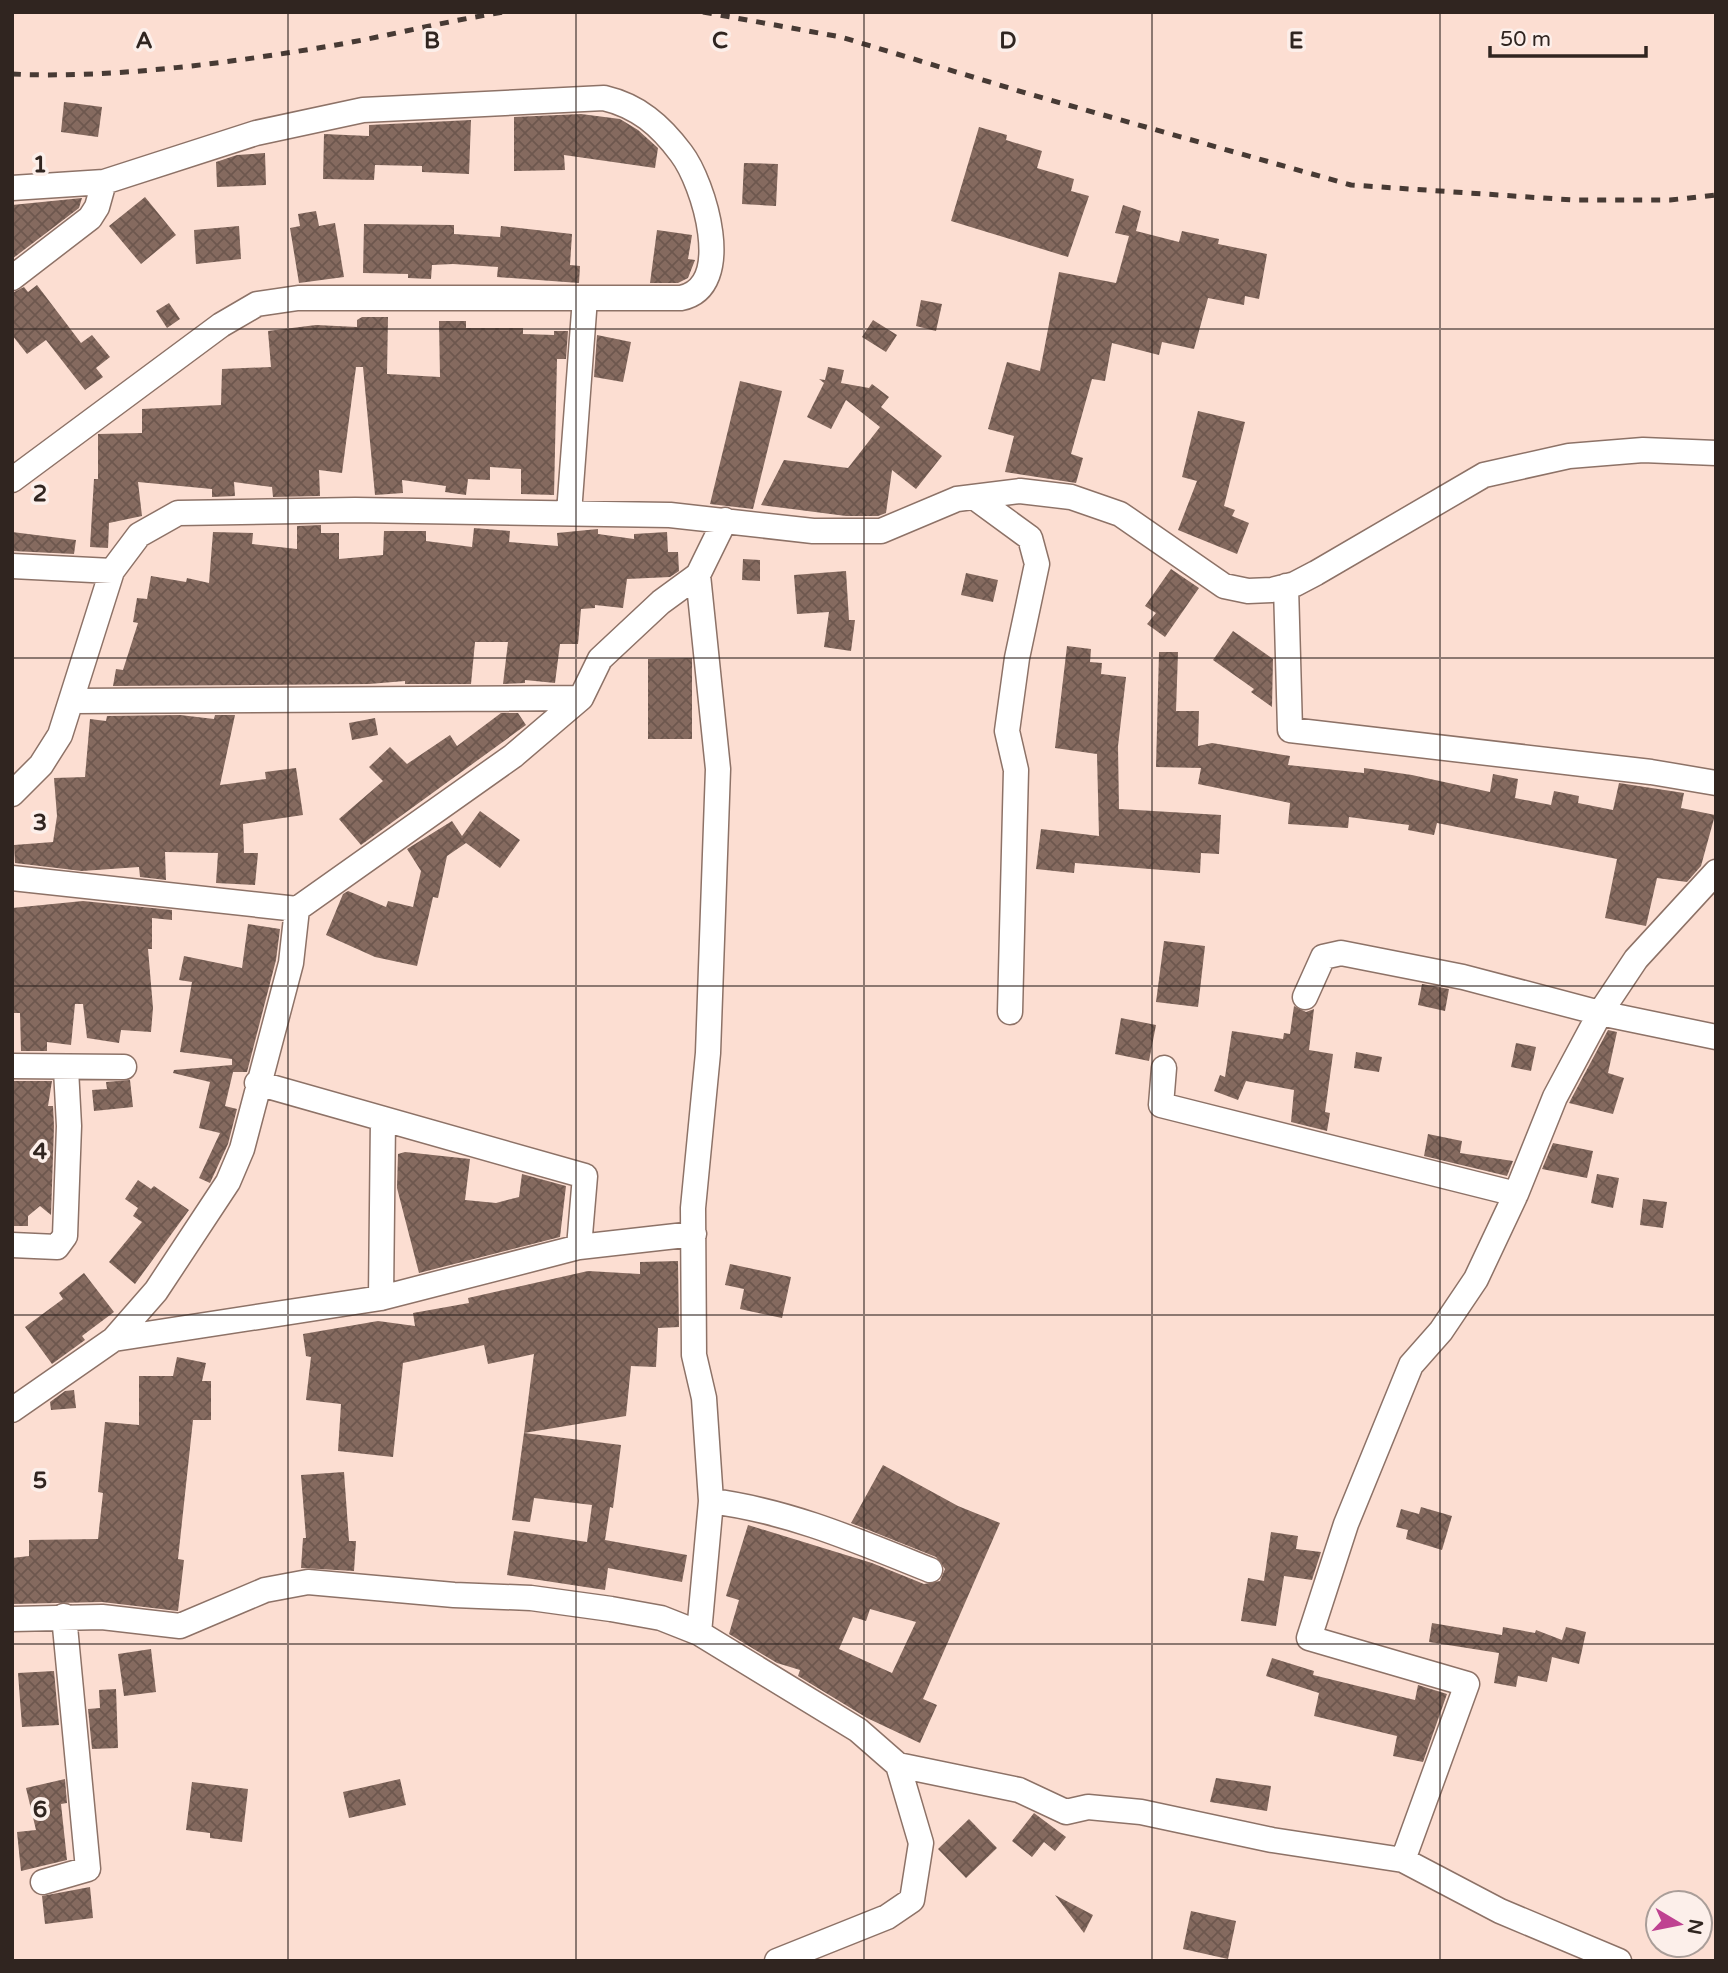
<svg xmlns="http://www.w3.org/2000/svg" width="1728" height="1973" font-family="'Varela Round',sans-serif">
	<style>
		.building { fill: url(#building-cross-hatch); fill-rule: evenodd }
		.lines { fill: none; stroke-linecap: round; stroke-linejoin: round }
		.minor-casing { stroke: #8d7267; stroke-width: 27 }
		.minor { stroke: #fff; stroke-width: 24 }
		.rail { stroke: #473a34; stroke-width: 5; stroke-dasharray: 9 9; stroke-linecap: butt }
		.grid { fill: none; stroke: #302520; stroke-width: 2; stroke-opacity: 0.55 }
		.grid-label { font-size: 23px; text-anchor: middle; font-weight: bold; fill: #302520; stroke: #fcefea; stroke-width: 7; stroke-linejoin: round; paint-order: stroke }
	</style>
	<defs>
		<pattern id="building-cross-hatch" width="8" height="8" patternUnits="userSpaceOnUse" patternTransform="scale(1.75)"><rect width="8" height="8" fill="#856a5f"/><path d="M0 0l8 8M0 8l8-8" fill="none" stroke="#6d574e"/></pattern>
	</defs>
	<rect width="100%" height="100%" fill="#fcded2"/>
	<!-- building -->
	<path class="building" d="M64,102L102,107L98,137L61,132Z
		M581,114L620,119L638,130L658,148L655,168L564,155L565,170L514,171V117Z
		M471,120L469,174L422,172V166L375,165L374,180L323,179L324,134L369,136V125Z
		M979,127L1007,135L1006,140L1042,151L1037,168L1074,179L1071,191L1089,196L1068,257L951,221Z
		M265,153L266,185L217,187L216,162L237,155Z
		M744,163L778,164L776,206L742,204Z
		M145,197L176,235L141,264L109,226Z
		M82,198L79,208L12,259V205Z
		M1123,205L1141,211L1136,231L1179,242L1182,231L1219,239L1218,244L1267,254L1259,299L1245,296L1244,305L1208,298L1194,349L1162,342L1159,355L1112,343L1105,381L1092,379L1071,454L1083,458L1076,483L1005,472L1014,436L988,429L1007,362L1040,371L1059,272L1116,283L1129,236L1115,233Z
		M316,211L319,226L335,223L344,277L299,283L290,228L300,226L298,214Z
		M364,224L454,225V234L500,237L501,226L572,234L570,265L580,266L579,283L497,277L498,267L453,264L432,265L431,279L408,278V274L363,273Z
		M239,226L241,259L196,264L194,230Z
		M657,230L692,235L688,259L695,260L688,278L678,283H650Z
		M37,285L81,343L92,335L110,357L96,368L103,377L85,390L46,340L27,354L12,335V293L24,287L28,292Z
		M921,300L942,304L936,331L916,326Z
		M169,303L180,319L167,328L156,311Z
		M362,317H388L387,374L440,377L439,321H466V328H523V334L554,335V331H568L566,359H557L554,495L521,494V469L490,467V480L468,479L466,495L445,492L446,486L402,480L403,493L375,495L363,367H356L342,473L319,470L320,496L273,497L272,487L234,482L235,496L212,497V489L138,482L142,516L109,523L108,548L90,547L94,479H98V434L142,433V409L221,405L222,369L271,367L268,331L316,325L357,327V320Z
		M873,320L897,335L886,352L862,337Z
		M597,335L631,342L623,382L594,377Z
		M828,367L844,370L841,383L869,388L872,384L889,397L881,407L942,456L916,489L892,470L886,513L878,516H846L761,505L784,460L848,468L880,427L846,400L831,429L807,417L824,383L819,379L825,380Z
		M740,381L782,391L753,509L710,504Z
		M1198,411L1245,422L1224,506L1235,510L1232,516L1249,523L1237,554L1178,530L1197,481L1182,477Z
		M321,525V533H339V559L383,555L384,531H426V541L472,547L474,528L510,531L509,542L558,546L557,533L598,529V534L634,539V534L667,532L668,552H678L679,571L670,577L627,579L623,608L595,605V608L581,609L578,644H560L555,683L525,680V683L503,684L508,642H475L471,684H405V681L369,684L113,686L116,669L123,670L138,623L133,622L137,598L147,599L151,576L186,582L187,578L209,583L213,532L253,533L252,544L297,549V526Z
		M12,532L76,540L74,554L12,551Z
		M743,559L760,560V581L742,580Z
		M1171,569L1199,588L1165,637L1147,624L1156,613L1145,606Z
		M846,571L849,620H855L851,651L824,647L829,612L797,614L794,575Z
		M966,573L998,580L993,602L961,595Z
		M1233,631L1273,659L1272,707L1251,692L1254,689L1213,660Z
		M1067,646L1091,649L1090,662L1102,663L1101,674L1126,677L1118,746L1119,809L1221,815L1219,854L1201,853L1200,873L1075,863L1074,873L1036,869L1041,829L1099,836L1097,754L1055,748Z
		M1159,652H1178L1176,711H1199L1198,746L1212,743L1290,756L1288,765L1364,773V768L1412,775L1490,792L1493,774L1518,779L1515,798L1551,805L1554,791L1579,796L1578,803L1613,810L1619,783L1684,793L1681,808L1715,815L1701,866L1687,882L1657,878L1646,926L1605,918L1617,859L1437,823L1434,835L1408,830L1409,825L1349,817L1348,828L1288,824L1290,803L1198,784L1201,768L1156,767Z
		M692,658V739H648V659Z
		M501,713H518L526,725L361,845L339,819L383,781L369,767L390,747L407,764L450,735L457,746Z
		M180,715L214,719L215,715H235L220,785L266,779L265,772L296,768L303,815L243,824L244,853H258L255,885L216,883L218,853L165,852L166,880L140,877L139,867L82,871L15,863L14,845L53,842L57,816L54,778L85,777L90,719L106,721L107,716Z
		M375,718L378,735L352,740L349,723Z
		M480,811L520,840L500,868L466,843L447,856L438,898L433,897L417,966L375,957L326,935L343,894L348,891L386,907L388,901L413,907L421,871L407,849L452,821L462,836Z
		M83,901L172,910V920L152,918V949H148L153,1008L151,1032L121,1030L119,1043L87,1038L83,1004H75L71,1045L47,1042V1051H21L20,1013H12V908Z
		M248,924L280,929L276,960L247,1072H233L225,1106L237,1109L228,1144L210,1183L199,1178L220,1133L199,1128L210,1082L173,1073L174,1070L232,1065V1059L180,1052L192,982L179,980L184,956L242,968Z
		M1164,941L1205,946L1198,1007L1156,1002Z
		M1422,984L1449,989L1445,1011L1418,1005Z
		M1294,1006L1306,1012L1314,1009L1309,1050L1333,1054L1325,1112L1330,1113L1327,1131L1291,1122L1294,1090L1246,1081L1238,1100L1214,1091L1220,1075L1225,1077L1232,1031L1283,1039L1284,1033L1290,1034Z
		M1121,1018L1156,1025L1149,1061L1115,1054Z
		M1608,1030L1617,1032L1608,1073L1624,1078L1613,1114L1569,1103Z
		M1516,1043L1536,1047L1531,1071L1511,1067Z
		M1356,1052L1382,1057L1379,1072L1354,1068Z
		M130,1080L133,1107L94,1111L92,1090L107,1089L106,1082Z
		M12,1081H52L48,1106H53L54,1126L51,1215L40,1206L28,1216V1226H12Z
		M1428,1134L1462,1141L1460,1153L1513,1161L1507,1176L1424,1156Z
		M1553,1143L1593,1151L1587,1178L1542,1169Z
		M405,1152L470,1159L465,1200L496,1203L519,1197L522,1174L566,1186L560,1237L419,1273L397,1188L398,1154Z
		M1597,1174L1619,1178L1613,1208L1591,1203Z
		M138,1180L151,1189L154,1186L189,1210L135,1284L109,1262L142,1222L133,1216L138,1208L125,1199Z
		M1643,1199L1667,1202L1663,1228L1640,1225Z
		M678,1261L679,1327L658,1328L656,1367L631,1366L626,1416L524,1433L534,1354L488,1364L484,1345L403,1363L393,1457L338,1451L341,1404L306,1400L311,1357L306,1356L303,1334L378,1321L415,1326L413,1313L469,1303L468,1298L588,1271L640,1274V1262Z
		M730,1264L791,1277L782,1318L740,1309L744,1289L725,1285Z
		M84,1273L114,1312L82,1336L85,1340L52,1364L25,1327L63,1299L59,1293Z
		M177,1357L206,1363L202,1381H211V1420H193L178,1559L184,1560L178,1611L102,1602L12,1604V1558L29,1556V1540L98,1539L103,1493L98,1492L105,1422L139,1425V1376H173Z
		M74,1390L76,1408L51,1410L50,1402L65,1391Z
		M524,1433L621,1445L613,1508L610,1507L605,1540L687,1555L682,1582L608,1568L605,1590L507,1575L514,1531L587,1542L592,1505L534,1498L530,1522L512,1520Z
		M883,1465L958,1506L1000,1523L923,1699L937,1705L920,1743L867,1718L798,1676L800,1670L777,1663L729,1634L739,1600L726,1596L748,1525L872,1563L924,1584L940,1581L945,1569L936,1557L851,1523ZM870,1609L916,1622L892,1673L839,1649L853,1617L866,1621Z
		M344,1472L349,1541H356L354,1571L301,1568L303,1538H306L301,1475Z
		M1421,1507L1452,1516L1442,1550L1406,1539L1408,1530L1396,1527L1401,1509L1419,1514Z
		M1271,1532L1298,1536L1296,1549L1321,1552L1312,1580L1284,1576L1276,1626L1241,1621L1248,1578L1264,1581Z
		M1432,1623L1502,1635L1503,1627L1535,1633L1536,1630L1562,1640L1566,1627L1586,1632L1579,1664L1552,1657L1547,1682L1518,1676L1516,1687L1494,1683L1499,1653L1429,1642Z
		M151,1649L156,1692L124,1696L118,1654Z
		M1272,1658L1314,1671L1313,1675L1415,1700L1418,1685L1447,1694L1423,1762L1393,1756L1397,1736L1314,1716L1319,1693L1266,1676Z
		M54,1671L59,1725L22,1727L18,1673Z
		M116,1689L118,1748L92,1749L88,1709L100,1708L99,1690Z
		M1216,1778L1271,1786L1267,1811L1210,1802Z
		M65,1779L67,1803L61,1804L67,1860L21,1871L17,1832L36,1830L26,1788Z
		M400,1779L406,1805L349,1818L343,1792Z
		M192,1782L248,1789L242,1842L210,1838V1833L186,1830Z
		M1034,1813L1066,1837L1055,1851L1044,1842L1032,1857L1012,1841Z
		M969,1819L997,1848L966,1878L938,1849Z
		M90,1887L93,1918L45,1924L42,1896Z
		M1055,1895L1093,1915L1084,1933Z
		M1191,1911L1236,1921L1228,1959L1183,1949Z"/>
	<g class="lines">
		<!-- minor casing -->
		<g class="minor-casing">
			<path id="minor" d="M12,188L104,182L256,133L363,110L604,98C638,106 660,125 681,153C704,183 736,287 681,298H298L257,304L221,325L12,480
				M12,278L90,218L97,207L104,182
				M974,497L1030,538L1037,564L1017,658L1007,731L1016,770L1010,1012
				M569,513L585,298
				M12,566L112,571
				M1286,586L1290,730L1651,772L1716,783
				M72,701L581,698
				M12,794L41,765L60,735L112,571L139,535L178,513L355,510L670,515L813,531H881L957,499L1020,491L1071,497L1120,514L1224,586L1248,591L1272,590L1295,584L1316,573L1484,475L1569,456L1643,450L1716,453
				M12,878L297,909
				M1305,997L1323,957L1341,953L1463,977L1600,1013L1716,1037
				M12,1066L124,1067
				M1164,1068L1161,1105L1516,1194
				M257,1083L585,1176L579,1247
				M12,1245L57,1247L65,1236L69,1126L66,1069
				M381,1298L383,1119
				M114,1339L381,1298L579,1247L694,1234
				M12,1410L114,1339L156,1291L228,1182L242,1149L291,963L297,909L513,756L581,698L600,659L661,602L698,575L725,520
				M711,1501C789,1511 858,1541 930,1570
				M12,1619L102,1617L180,1626L265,1590L308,1582L454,1595L531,1598L611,1609L661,1618L699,1633L711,1501L704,1398L694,1355L693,1208L708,1053L718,769L698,575
				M699,1633L858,1730L898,1765L921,1843L912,1900L887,1917L777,1961
				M898,1765L1019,1790L1066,1812L1088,1807L1141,1812L1272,1840L1403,1860L1500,1911L1619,1961
				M1403,1860L1467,1684L1309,1638L1346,1524L1411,1365L1441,1331L1476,1279L1516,1194L1555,1097L1600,1013L1636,959L1716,872
				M43,1882L88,1869L64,1616"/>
		</g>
		<!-- minor -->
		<use href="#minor" class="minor"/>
		<!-- rail -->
		<path class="rail" d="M703,12L841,37L1029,94L1351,185L1573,200H1670L1716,195
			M12,74C115,79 235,62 336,45C392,35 447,21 504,12"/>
	</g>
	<!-- grid -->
	<path class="grid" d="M288,12V1961M576,12V1961M864,12V1961M1152,12V1961M1440,12V1961M12,329H1716M12,658H1716M12,986H1716M12,1315H1716M12,1644H1716"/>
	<g class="grid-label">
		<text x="144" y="48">A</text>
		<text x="432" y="48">B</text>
		<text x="720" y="48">C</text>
		<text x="1008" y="48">D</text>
		<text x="1296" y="48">E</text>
		<text x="40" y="172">1</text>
		<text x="40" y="501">2</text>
		<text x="40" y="830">3</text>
		<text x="40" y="1159">4</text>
		<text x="40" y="1488">5</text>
		<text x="40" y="1817">6</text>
	</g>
	<!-- border -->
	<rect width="1728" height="1973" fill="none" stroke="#302520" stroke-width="28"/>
	<!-- north arrow -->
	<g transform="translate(1679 1924) rotate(100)"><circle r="33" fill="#fcefea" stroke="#aa9e99" stroke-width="2"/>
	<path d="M0-5L12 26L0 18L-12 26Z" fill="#bf4291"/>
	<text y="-10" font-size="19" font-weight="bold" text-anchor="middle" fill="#302520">N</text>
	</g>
	<!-- scale -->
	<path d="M1490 46v10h156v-10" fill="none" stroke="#302520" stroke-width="3.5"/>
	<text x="1500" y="46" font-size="21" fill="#302520" stroke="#fcefea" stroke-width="5" paint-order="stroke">50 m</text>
</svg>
